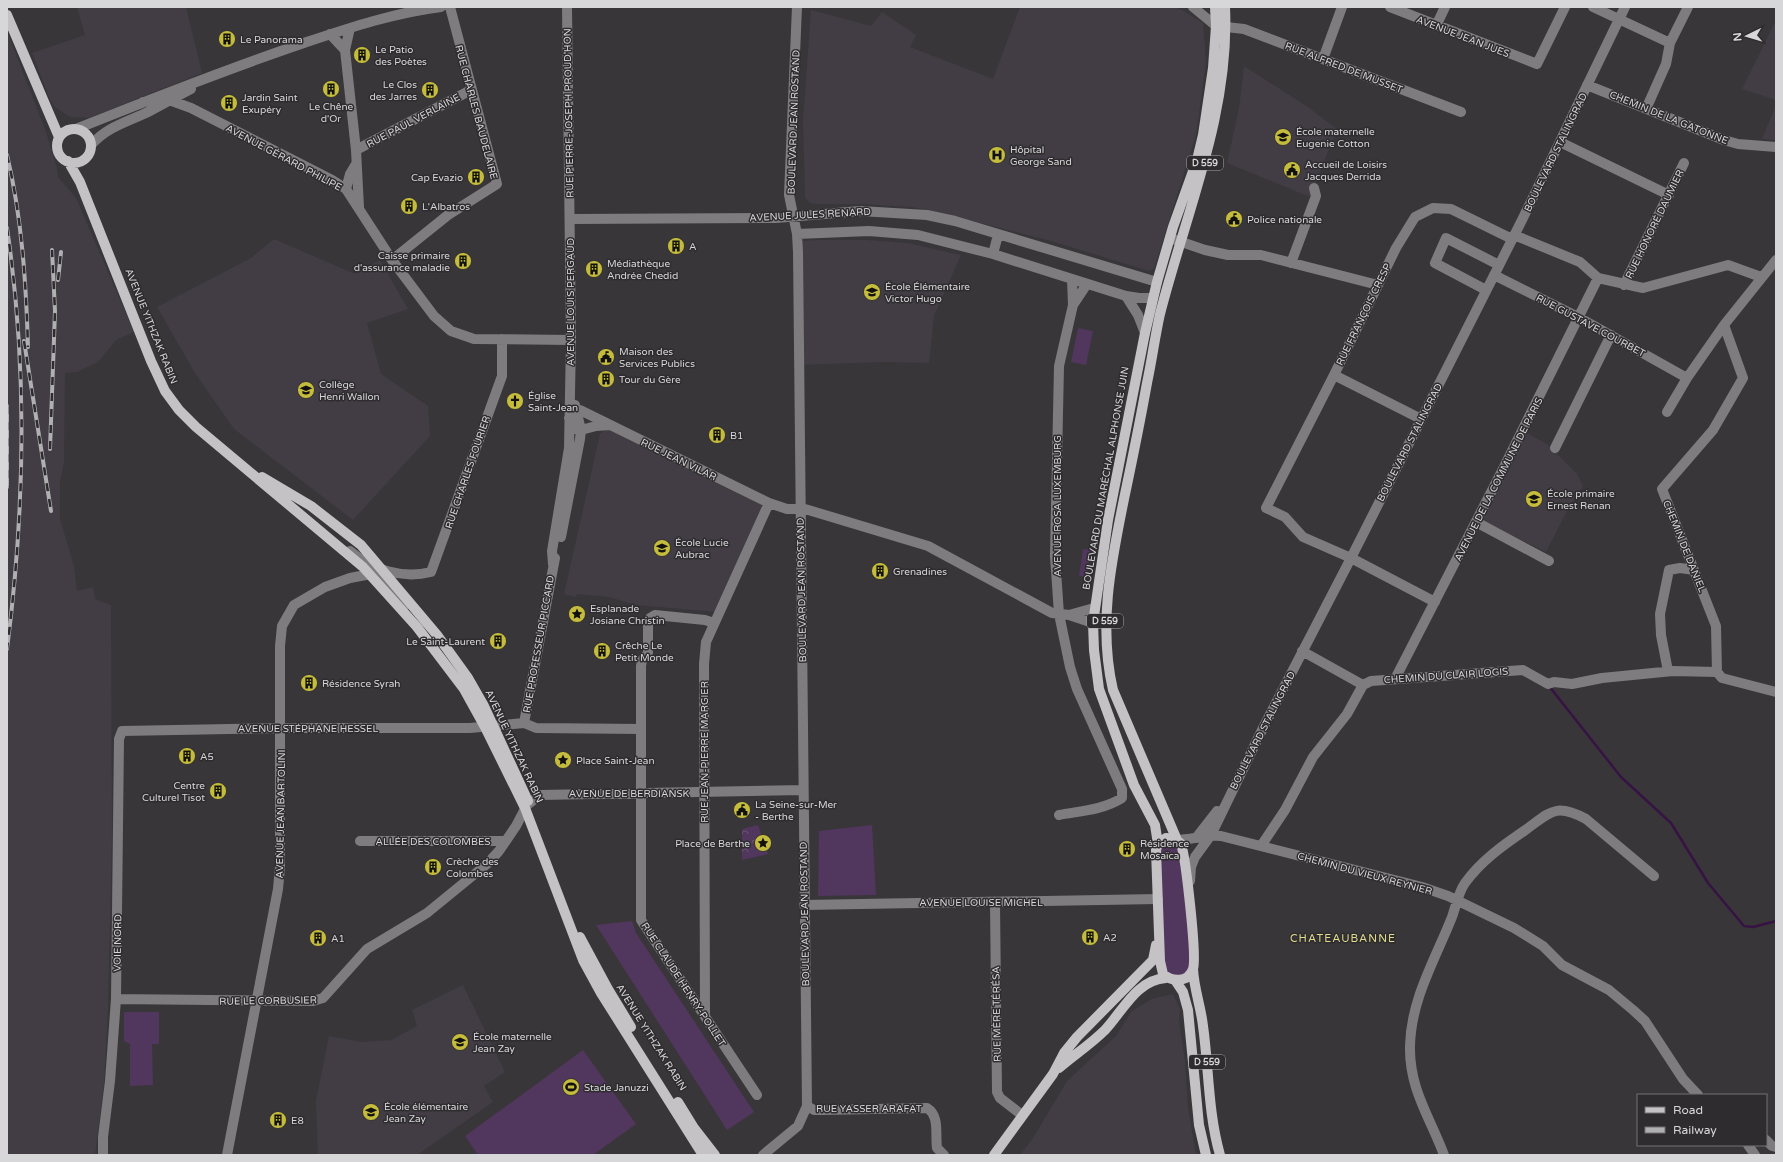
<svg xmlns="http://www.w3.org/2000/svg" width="1783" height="1162" font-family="'Varela Round',sans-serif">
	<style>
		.built { fill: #423c45 }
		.grass { fill: #51365d }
		.forest { fill: url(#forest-crowns) }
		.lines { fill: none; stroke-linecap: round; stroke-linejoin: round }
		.stream { stroke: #361343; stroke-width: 2.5 }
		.minor { stroke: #7e7c7e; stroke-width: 10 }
		.major { stroke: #c4c2c5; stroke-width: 10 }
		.rail-casing { stroke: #b0afb1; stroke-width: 4 }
		.rail { stroke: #2e2c2e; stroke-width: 2.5; stroke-dasharray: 8; stroke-linecap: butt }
		.labels { text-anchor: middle; stroke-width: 3; stroke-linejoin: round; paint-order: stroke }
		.shield { fill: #2e2c2e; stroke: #a4a3a5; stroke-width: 1 }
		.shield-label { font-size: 9px; font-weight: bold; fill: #d7d6d8 }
		.street-label { font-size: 10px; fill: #d7d6d8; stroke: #2e2c2e }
		.poi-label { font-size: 10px; fill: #d7d6d8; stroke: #2e2c2e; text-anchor: start }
		.neighbourhood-label { font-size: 11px; letter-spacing: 1px; fill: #e2dd8e; stroke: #2e2c2e }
	</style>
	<defs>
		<pattern id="forest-crowns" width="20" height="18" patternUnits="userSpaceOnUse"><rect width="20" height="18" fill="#51365d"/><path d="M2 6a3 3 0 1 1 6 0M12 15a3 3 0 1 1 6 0" fill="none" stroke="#695274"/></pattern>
	</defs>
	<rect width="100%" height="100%" fill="#383639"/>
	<!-- built -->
	<path class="built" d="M77,7H186L202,73L89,118L70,117L56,108L50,100L32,53L85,35Z
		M1020,7H1173L1182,10L1203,23L1206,63L1196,135L1154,269L1149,271L1051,241L933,211L911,207L861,204H816L810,203L805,198L803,122L811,10L871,26L882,12L916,35L910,47L993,79Z
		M1776,20V100L1742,89Z
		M7,31L46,132L57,168L58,177L76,198L134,332L116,340L98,362L77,372L65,373L64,462L60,482V519L74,566L77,591L93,587L95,599L111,605L112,835L108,1009L104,1084L95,1155H7Z
		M1244,66L1305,105L1337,129L1310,197L1227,163L1239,108Z
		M1776,105V140L1762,139Z
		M274,239L355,274L380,260L408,309L367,323L381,374L428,406L430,436L353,520L234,429L195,373L157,307L251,258Z
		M821,240H867L907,243L961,255L934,316L929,363L885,362L799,365L798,241Z
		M610,425L769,503L717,612L635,605L609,597L577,594L576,597L564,594L600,434Z
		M1527,433L1547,444L1577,474L1583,486L1567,511L1546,552L1482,521Z
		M463,985L505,1072L484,1086L493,1102L417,1155H318L316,1101L329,1036L362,1042L391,1040L417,1026L412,1010Z
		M1173,994L1180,1009L1179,1021L1185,1061L1188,1108L1196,1155H1020L1033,1138L1067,1081L1116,1036L1132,1011L1152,999Z"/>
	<!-- grass -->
	<path class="grass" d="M1078,328L1093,331L1086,365L1071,362Z
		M1083,549L1091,550L1086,577L1079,576Z
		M872,825L876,895L818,896L819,831Z
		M1177,840L1194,962L1186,978L1163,974L1158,844Z
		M632,921L636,933L754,1112L727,1130L596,925Z
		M124,1012H159V1044H152L153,1085L130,1086V1044L124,1041Z
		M583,1050L636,1124L593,1155H478L465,1136Z"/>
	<!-- forest -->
	<path class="forest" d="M758,825L768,854L742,860V829Z"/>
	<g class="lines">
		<!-- stream -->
		<path class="stream" d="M1549,686L1621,777L1671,823L1708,883L1744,926L1753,927L1776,921"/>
		<!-- minor -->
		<path class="minor" d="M1193,7L1216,26
			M1390,7L1537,64L1565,7
			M1593,7L1670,43
			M1436,26L1445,7
			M1226,27L1244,29L1461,112
			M350,28L345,50L356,150L359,207
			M330,34L345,50
			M1323,59L1342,7
			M1587,85L1724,140L1738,144L1776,147
			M143,102L169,100L191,108L332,180L346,189L392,260L434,316L451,331L474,339L571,340
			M1646,109L1666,64L1670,43L1688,7
			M76,129C151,99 227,69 304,43C349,28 393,13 441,7
			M1560,142L1669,195
			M91,145C108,126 128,122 150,111C164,104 177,96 191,89
			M356,150L471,90
			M346,189L350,174L356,164
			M570,219L776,218L860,211L927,215L955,221L1157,282
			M797,234L869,231L918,235L993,254L1126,296L1138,315L1145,333
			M1514,235L1580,262L1598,278L1643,288L1728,265L1761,277
			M1170,238L1205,250L1228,255H1261L1378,285
			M993,254L998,235
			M392,260L448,215L497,184L450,7
			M1776,260L1724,325L1743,378L1713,430L1662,489L1716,626L1717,672L1722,678L1776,692
			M1291,263L1316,196L1314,188
			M1494,275L1580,318L1687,378
			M1624,285L1684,163
			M1486,290L1435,263L1446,238L1499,265
			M1126,296L1139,298H1153
			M1073,305L1087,284
			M1334,375L1421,419
			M1667,412L1687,378L1724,325
			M569,418L572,413L580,410L769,503L787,509H805L928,546L1052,613L1069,615L1094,608
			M575,428L581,430L596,426L610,425
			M1555,448L1611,335
			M1476,522L1549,561
			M561,537L580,439L581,430L575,405
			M350,551C372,570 402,579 431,572L502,376V339
			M553,564L552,551L569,448L571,340L567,7
			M371,569L405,605
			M1435,602L1351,558L1303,537L1285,517L1266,508L1334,375L1396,248L1415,217L1433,208L1451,209L1512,239
			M1069,615L1093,623
			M714,623L705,620L655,615L650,618L648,623V653L642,660L641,666V920L757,1095
			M1302,651L1363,685
			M1668,671L1661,635L1660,614L1669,570L1680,568L1694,570
			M1395,679L1504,467L1598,278
			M524,723L555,558
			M524,723L536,728L641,729
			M1059,815C1080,811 1103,810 1122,798V789L1077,689L1070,667L1059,614L1055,556L1059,366L1073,305L1072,279
			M1196,838L1217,811
			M1177,840C1192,840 1206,834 1221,836L1422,887L1448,896L1514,928L1543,946L1562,965L1609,990L1633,1010L1645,1021L1683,1079L1698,1095
			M360,841H506
			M1261,846L1285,810L1313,757L1347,714L1363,685L1371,681L1523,670L1548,684L1554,682L1572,684L1602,678L1673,671L1717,672
			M1190,881L1191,867L1195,857L1211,835L1263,728L1351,558L1522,220L1625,7
			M995,902L997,1092L1000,1098L1022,1115
			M804,905L1158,899
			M116,999L313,1001L323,998L367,949L427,913L487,864L499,851L516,826L527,805L540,795L802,790
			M705,1015L704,664L706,642L769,503
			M807,1106L814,1110H822L927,1108C940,1116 935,1134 937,1148L944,1155
			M1766,1140L1772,1146L1776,1147
			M1748,1145L1755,1155
			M103,1155V1137L110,1081L116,999L119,739L122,731L281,728H470L524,723
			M227,1155L278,889L280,867V646L282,626L294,605L325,587L350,578L371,574L374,570L373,561
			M763,1155L798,1126L807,1106L798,252L797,234L789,195L797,7
			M1444,1155C1430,1117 1409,1089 1410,1046C1411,999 1435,960 1452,917C1456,906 1458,893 1465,883C1481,861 1502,846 1524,831C1550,813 1554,802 1586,819L1654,876"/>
		<!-- major -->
		<path class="major" d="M7,15L59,137
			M57 146a17 17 0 1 1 34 0a17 17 0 1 1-34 0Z
			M68,161L80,182L151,361L165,391L179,410L196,427L363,567L417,627L464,689L485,727L525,808L583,960L601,993L703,1155
			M262,477L311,506L361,545L437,635L468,678L484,706L528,801
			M1166,838L1177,840L1181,844C1186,859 1197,957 1193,969C1188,983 1172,982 1163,974L1160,961L1156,850L1158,844Z
			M1177,840L1113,690C1098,625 1111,563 1124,499C1132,461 1140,422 1147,383C1152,360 1155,336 1160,314C1186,212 1230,114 1225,7
			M1158,844L1155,825L1134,785L1099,689L1094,650L1093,623L1108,520L1145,333L1157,282L1173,227L1197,160L1203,135L1213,68L1216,26L1215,7
			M580,937L608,989L631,1027
			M1193,969C1194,989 1201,1007 1203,1026C1209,1069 1208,1113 1220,1155
			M1175,980L1183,992L1188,1010L1199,1125L1206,1155
			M1059,1068C1074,1055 1091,1044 1105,1030C1123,1011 1136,980 1166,978
			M678,1102L694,1128L715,1155
			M994,1155L1053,1074L1064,1053L1077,1037L1153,960L1156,945"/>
		<!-- rail casing -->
		<g class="rail-casing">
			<path id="rail" d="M7,155C22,218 26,282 28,347
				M7,228C28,369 25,509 7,649
				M58,280L61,252
				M24,341L51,511
				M7,406V487
				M50,449L55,311L52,250"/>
		</g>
		<!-- rail -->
		<use href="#rail" class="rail"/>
	</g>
	<!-- icons -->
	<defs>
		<g id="building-disc" transform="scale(0.9)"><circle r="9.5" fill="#c5bc3d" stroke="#2e2c2e"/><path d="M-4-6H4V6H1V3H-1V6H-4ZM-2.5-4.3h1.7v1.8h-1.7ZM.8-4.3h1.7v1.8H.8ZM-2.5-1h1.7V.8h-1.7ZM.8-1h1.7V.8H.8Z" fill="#111"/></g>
		<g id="school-disc" transform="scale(0.9)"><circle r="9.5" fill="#c5bc3d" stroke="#2e2c2e"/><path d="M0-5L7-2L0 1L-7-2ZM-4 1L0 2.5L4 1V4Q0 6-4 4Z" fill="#111"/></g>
		<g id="hospital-disc" transform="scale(0.9)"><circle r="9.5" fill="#c5bc3d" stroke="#2e2c2e"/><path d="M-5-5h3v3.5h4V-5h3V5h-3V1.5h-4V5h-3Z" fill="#111"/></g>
		<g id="civic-disc" transform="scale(0.9)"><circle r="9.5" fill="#c5bc3d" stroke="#2e2c2e"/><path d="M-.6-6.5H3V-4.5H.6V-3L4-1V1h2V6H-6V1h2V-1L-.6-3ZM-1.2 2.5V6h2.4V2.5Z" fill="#111"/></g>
		<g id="church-disc" transform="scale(0.9)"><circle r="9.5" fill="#c5bc3d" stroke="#2e2c2e"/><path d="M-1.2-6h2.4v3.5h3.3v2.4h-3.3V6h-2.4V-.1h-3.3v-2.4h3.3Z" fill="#111"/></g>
		<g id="sight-disc" transform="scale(0.9)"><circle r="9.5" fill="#c5bc3d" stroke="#2e2c2e"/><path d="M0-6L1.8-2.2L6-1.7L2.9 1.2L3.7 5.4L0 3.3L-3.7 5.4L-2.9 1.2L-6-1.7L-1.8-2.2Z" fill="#111"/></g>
		<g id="stadium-disc" transform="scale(0.9)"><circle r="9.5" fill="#c5bc3d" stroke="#2e2c2e"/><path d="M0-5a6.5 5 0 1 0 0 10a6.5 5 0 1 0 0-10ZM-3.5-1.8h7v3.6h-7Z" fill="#111"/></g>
	</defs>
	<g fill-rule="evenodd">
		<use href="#building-disc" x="227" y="39"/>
		<use href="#building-disc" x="362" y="55"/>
		<use href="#building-disc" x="331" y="89"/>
		<use href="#building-disc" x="430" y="90"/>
		<use href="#building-disc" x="229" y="103"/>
		<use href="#school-disc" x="1283" y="137"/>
		<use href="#hospital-disc" x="997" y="155"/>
		<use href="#civic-disc" x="1292" y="170"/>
		<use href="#building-disc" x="476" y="177"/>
		<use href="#building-disc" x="409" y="206"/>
		<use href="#civic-disc" x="1234" y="219"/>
		<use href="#building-disc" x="676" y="246"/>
		<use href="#building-disc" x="463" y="261"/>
		<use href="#building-disc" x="594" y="269"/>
		<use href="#school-disc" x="872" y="292"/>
		<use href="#civic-disc" x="606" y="357"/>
		<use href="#building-disc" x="606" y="379"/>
		<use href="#school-disc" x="306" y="390"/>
		<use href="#church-disc" x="515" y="401"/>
		<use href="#building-disc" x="717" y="435"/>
		<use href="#school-disc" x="1534" y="499"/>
		<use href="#school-disc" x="662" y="548"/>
		<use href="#building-disc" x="880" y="571"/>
		<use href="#sight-disc" x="577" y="614"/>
		<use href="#building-disc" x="498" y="641"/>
		<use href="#building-disc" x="602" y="651"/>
		<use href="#building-disc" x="309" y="683"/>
		<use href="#building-disc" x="187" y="756"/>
		<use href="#sight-disc" x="563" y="760"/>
		<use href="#building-disc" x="218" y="791"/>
		<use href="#civic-disc" x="742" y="810"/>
		<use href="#sight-disc" x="763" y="843"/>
		<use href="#building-disc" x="1127" y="849"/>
		<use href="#building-disc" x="433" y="867"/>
		<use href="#building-disc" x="1090" y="937"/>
		<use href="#building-disc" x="318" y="938"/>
		<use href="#school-disc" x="460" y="1042"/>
		<use href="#stadium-disc" x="571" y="1087"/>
		<use href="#school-disc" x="371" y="1112"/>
		<use href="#building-disc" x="278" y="1120"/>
	</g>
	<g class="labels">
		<!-- shield labels -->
		<g class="shield">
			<rect x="1187" y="156" width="36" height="14" rx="3"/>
			<rect x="1087" y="614" width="36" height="14" rx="3"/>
			<rect x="1189" y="1055" width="36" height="14" rx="3"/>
		</g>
		<g class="shield-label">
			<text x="1205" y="166">D 559</text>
			<text x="1105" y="624">D 559</text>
			<text x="1207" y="1065">D 559</text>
		</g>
		<!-- street labels -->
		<g class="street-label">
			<text transform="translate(1463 36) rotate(21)" y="4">AVENUE JEAN JUES</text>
			<text transform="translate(1344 67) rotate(21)" y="4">RUE ALFRED DE MUSSET</text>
			<text transform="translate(477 112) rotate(75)" y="4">RUE CHARLES BAUDELAIRE</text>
			<text transform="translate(568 113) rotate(-91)" y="4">RUE PIERRE-JOSEPH PROUD'HON</text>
			<text transform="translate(1669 117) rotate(22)" y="4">CHEMIN DE LA GATONNE</text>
			<text transform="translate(413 120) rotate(-28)" y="4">RUE PAUL VERLAINE</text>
			<text transform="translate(793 122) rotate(-88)" y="4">BOULEVARD JEAN ROSTAND</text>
			<text transform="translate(1555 152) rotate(-64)" y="4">BOULEVARD STALINGRAD</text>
			<text transform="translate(284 157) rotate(28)" y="4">AVENUE GÉRARD PHILIPE</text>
			<text transform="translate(810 214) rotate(-3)" y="4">AVENUE JULES RENARD</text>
			<text transform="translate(1654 224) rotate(-64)" y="4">RUE HONORÉ DAUMIER</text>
			<text transform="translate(570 302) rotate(-90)" y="4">AVENUE LOUIS PERGAUD</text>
			<text transform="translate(1363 314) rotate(-64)" y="4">RUE FRANÇOIS CRESP</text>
			<text transform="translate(1591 325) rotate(28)" y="4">RUE GUSTAVE COURBET</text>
			<text transform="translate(152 326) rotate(68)" y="4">AVENUE YITHZAK RABIN</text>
			<text transform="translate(1409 442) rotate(-63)" y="4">BOULEVARD STALINGRAD</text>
			<text transform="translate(679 459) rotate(26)" y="4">RUE JEAN VILAR</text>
			<text transform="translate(467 472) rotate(-71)" y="4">RUE CHARLES FOURIER</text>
			<text transform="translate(1105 478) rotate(-80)" y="4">BOULEVARD DU MARÉCHAL ALPHONSE JUIN</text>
			<text transform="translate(1498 479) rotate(-63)" y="4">AVENUE DE LA COMMUNE DE PARIS</text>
			<text transform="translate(1057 506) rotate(-90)" y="4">AVENUE ROSA LUXEMBURG</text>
			<text transform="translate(1685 546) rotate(68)" y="4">CHEMIN DE DANIEL</text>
			<text transform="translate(801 590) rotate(-91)" y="4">BOULEVARD JEAN ROSTAND</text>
			<text transform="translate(538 644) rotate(-80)" y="4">RUE PROFESSEUR PICCARD</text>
			<text transform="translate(1446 675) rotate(-4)" y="4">CHEMIN DU CLAIR LOGIS</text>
			<text x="308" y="732">AVENUE STÉPHANE HESSEL</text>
			<text transform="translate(1262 730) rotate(-63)" y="4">BOULEVARD STALINGRAD</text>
			<text transform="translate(515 746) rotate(65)" y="4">AVENUE YITHZAK RABIN</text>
			<text transform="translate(704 752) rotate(-90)" y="4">RUE JEAN-PIERRE MARGIER</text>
			<text x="629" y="797">AVENUE DE BERDIANSK</text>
			<text transform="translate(280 814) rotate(-89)" y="4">AVENUE JEAN BARTOLINI</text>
			<text x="433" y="845">ALLÉE DES COLOMBES</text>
			<text transform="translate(1365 873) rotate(15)" y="4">CHEMIN DU VIEUX REYNIER</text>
			<text x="981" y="906">AVENUE LOUISE MICHEL</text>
			<text transform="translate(804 914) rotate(-91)" y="4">BOULEVARD JEAN ROSTAND</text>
			<text transform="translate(117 943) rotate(-89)" y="4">VOIE NORD</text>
			<text transform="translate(684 984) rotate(57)" y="4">RUE CLAUDE HENRY-POLLET</text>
			<text transform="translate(268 1000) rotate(-1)" y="4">RUE LE CORBUSIER</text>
			<text transform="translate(996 1014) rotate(-91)" y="4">RUE MÈRE TÉRÉSA</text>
			<text transform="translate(652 1037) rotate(58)" y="4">AVENUE YITHZAK RABIN</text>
			<text x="869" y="1112">RUE YASSER ARAFAT</text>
		</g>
		<!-- poi labels -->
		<g class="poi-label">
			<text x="240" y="43">Le Panorama</text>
			<text x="375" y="53">Le Patio<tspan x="375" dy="12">des Poètes</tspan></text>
			<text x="417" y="88" text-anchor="end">Le Clos<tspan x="417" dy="12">des Jarres</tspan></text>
			<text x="242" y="101">Jardin Saint<tspan x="242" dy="12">Exupéry</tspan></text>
			<text x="331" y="110" text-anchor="middle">Le Chêne<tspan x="331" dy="12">d'Or</tspan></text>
			<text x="1296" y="135">École maternelle<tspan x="1296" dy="12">Eugenie Cotton</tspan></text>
			<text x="1010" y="153">Hôpital<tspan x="1010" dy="12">George Sand</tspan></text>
			<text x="1305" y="168">Accueil de Loisirs<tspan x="1305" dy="12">Jacques Derrida</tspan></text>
			<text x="463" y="181" text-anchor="end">Cap Evazio</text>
			<text x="422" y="210">L'Albatros</text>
			<text x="1247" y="223">Police nationale</text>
			<text x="689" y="250">A</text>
			<text x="450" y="259" text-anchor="end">Caisse primaire<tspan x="450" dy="12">d'assurance maladie</tspan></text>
			<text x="607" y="267">Médiathèque<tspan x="607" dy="12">Andrée Chedid</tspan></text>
			<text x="885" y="290">École Élémentaire<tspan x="885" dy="12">Victor Hugo</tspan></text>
			<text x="619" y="355">Maison des<tspan x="619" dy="12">Services Publics</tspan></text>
			<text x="619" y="383">Tour du Gère</text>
			<text x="319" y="388">Collège<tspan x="319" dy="12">Henri Wallon</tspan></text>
			<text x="528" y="399">Église<tspan x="528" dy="12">Saint-Jean</tspan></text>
			<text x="730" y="439">B1</text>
			<text x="1547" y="497">École primaire<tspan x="1547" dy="12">Ernest Renan</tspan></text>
			<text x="675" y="546">École Lucie<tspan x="675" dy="12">Aubrac</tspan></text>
			<text x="893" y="575">Grenadines</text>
			<text x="590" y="612">Esplanade<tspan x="590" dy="12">Josiane Christin</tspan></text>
			<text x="485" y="645" text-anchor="end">Le Saint-Laurent</text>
			<text x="615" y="649">Crêche Le<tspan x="615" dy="12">Petit Monde</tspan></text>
			<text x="322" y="687">Résidence Syrah</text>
			<text x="200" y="760">A5</text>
			<text x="576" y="764">Place Saint-Jean</text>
			<text x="205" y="789" text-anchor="end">Centre<tspan x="205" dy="12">Culturel Tisot</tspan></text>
			<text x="755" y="808">La Seine-sur-Mer<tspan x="755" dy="12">- Berthe</tspan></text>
			<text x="750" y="847" text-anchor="end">Place de Berthe</text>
			<text x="1140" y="847">Résidence<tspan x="1140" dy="12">Mosaïca</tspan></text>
			<text x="446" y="865">Crèche des<tspan x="446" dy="12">Colombes</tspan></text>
			<text x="1103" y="941">A2</text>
			<text x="331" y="942">A1</text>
			<text x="473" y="1040">École maternelle<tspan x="473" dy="12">Jean Zay</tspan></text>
			<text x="584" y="1091">Stade Januzzi</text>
			<text x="384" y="1110">École élémentaire<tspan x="384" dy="12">Jean Zay</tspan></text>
			<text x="291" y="1124">E8</text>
		</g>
		<!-- neighbourhood labels -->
		<g class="neighbourhood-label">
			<text x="1343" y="942">CHATEAUBANNE</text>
		</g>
	</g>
	<!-- border -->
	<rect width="1783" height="1162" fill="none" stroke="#d7d6d8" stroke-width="16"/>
	<!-- legend -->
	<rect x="1637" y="1094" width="130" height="52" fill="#2e2c2e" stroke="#727072"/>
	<rect x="1645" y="1107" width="20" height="6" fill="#c4c2c5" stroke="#727072"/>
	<text x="1673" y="1114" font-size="12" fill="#d7d6d8">Road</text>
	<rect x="1645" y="1127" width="20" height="6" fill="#b0afb1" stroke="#727072"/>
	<text x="1673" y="1134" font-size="12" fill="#d7d6d8">Railway</text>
	<!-- north arrow -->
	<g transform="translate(1747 36) rotate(265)" stroke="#2e2c2e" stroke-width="3" paint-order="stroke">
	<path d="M0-3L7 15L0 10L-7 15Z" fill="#d7d6d8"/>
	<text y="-6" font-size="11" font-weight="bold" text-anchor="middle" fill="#d7d6d8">N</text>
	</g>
</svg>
